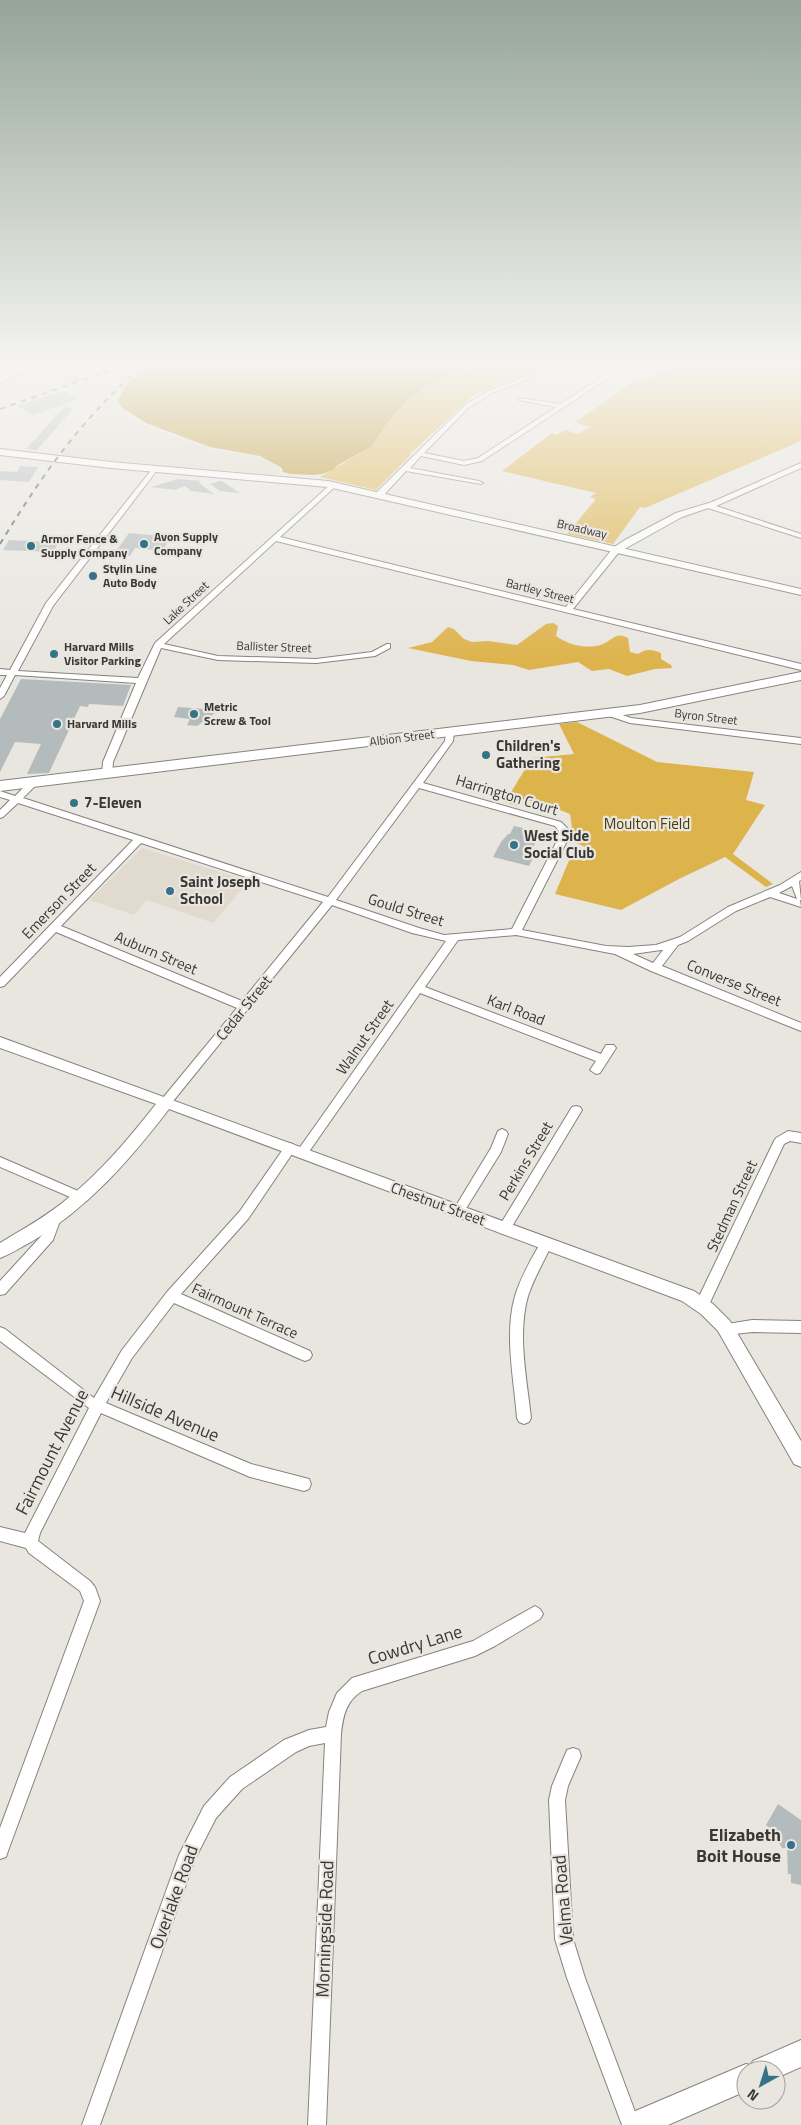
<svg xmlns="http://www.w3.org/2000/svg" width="801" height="2125" font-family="'Titillium Web',sans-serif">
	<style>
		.built { fill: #e1dbcf }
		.green { fill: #ddb34c }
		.water { fill: #b88f1d }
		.building { fill: #b4bbbd }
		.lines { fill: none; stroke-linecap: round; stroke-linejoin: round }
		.minor-casing { stroke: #85837d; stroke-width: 2 }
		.tertiary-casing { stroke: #85837d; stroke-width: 2 }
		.secondary-casing { stroke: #85837d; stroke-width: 2 }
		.primary-casing { stroke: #85837d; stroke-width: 2 }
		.minor { fill: #fff; fill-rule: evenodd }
		.tertiary { fill: #fff; fill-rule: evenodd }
		.secondary { fill: #fff; fill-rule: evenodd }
		.primary { fill: #fff; fill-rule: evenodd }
		.rail { stroke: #5d5b58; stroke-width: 2; stroke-dasharray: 5.5 5.5; stroke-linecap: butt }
		.poi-dot { fill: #357389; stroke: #e9e6e0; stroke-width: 2 }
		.labels { text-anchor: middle; stroke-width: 4.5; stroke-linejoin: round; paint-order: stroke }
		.far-street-label { font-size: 12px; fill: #393836; stroke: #e9e6e0 }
		.far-poi-label { font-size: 12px; font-weight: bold; fill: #393836; stroke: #e9e6e0; text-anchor: start }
		.poi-label { font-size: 15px; font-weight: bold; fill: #393836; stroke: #e9e6e0; text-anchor: start }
		.street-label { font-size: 15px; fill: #393836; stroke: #e9e6e0 }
		.park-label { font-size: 15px; fill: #4a390c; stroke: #e9e6e0 }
		.near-street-label { font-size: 18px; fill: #393836; stroke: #e9e6e0 }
		.near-poi-label { font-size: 18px; font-weight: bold; fill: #393836; stroke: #e9e6e0; text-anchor: end }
	</style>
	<rect width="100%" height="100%" fill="#e9e6e0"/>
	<!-- built -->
	<path class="built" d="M109,404L132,420L148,427L214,450L258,456L279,468L280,475L60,456L76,435Z
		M142,848L249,881L213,923L147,900L134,915L89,900Z"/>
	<!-- green -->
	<path class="green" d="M476,363H559L486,389L474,395L410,454L411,455L376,490L320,477L371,447L388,422L407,401L427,385Z
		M675,363H801V441L645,508L640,507L613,544L567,534L596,499L590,497L596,493L502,471L552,433L557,435L565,430L578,434L590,427L575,422L637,380L644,382Z
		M553,623L558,626L556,636C568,645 588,650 603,644C612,640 617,631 628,638L630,652L638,654C645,649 652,649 661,653V659L671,665L672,668L655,669L627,676L609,669L592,671L578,662L529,670L513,665L471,661L408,648L432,642L448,627L454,629L464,639L472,642L488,641L517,645L546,624Z
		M577,722L657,762L754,772L746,800L765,805L733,854L773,884L766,887L725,857L679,879L621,910L555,894L570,858L585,861L590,849L574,842L570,814L545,804L522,799L518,806L505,802L532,758L574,754L559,724Z"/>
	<!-- water -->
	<path class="water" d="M150,363H476L427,385L407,401L388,422L371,447L338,465L333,470L322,474L313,475L291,474L283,472L282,468L260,456L210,447L146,423L121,407L118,400L126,385Z"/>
	<!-- building -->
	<path class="building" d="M63,391L79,399L33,415L17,406Z
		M66,405L72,410L37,450L26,449Z
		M20,466L38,467L29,482L0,480V471L17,472Z
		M178,479L201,481L198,482L214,494L191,491L185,486L175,490L151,487Z
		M220,481H222L240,493L220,491L210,484Z
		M129,533L161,536L170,539L162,551L135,548L130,556L114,554Z
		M9,540L52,542H59L53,552L3,550Z
		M21,679L131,685L123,706L89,704L88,707L80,706L49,773L27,774L41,744L15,742L0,772V719Z
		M178,707L219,710L197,726L187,725L190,719L174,717Z
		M514,826L541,832L529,855L534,856L529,866L493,857L501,842L508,834H510Z
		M778,1804L801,1820V1885L791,1883V1874H788L787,1848H782L778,1841L781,1837L766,1825Z"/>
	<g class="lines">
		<!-- minor casing -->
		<g class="minor-casing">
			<path id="minor" d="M0,363L18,371L19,372L16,374L0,367Z
				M37,363L77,378L78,379L73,380L30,364Z
				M563,363H573L492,393L468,408L424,453L464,461L478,458L556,407L519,400V398L561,404L622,363H635L662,372L659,374L628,365L482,461L464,465L421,456L410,468L479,481L483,483L481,484L406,471L382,497H376V493L464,406L488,391Z
				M801,463V468L716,506L801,534V538L708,508L682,517L619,552L573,609L801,664V670L276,541L164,644L218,656L316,659L372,652L387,644H390V648L375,656L316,663L218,660L161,648L113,762L112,774L107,777L102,774L103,762L136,683L15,675L4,696L0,699V688L7,675H0V669L10,670L46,603L153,468L158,469L53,606L18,671L138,678L155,643L331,484L337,485L280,537L566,607L613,548L625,540L676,513L712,502Z
				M609,710L631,718L801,738V744L630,723L606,715V711Z
				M450,729L454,732L453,741L423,783L561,822L569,830L567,841L522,930L606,946L628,947L656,945L680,937L728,907L780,885L801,872V880L799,881L801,900H800L801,907L770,897L736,911L688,941L678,945L662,966L801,1023V1031L651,971L615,954L516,935L458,940L425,987L601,1054L606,1045H614L616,1048L600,1073L596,1074L590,1070L596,1061L420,993L306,1156H298L296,1153L298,1150L446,941L412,933L332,905L170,1105H162L160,1102L162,1099L237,1008L56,932L4,986L0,987V977L133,840L18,803L3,817L0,818V810L10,800L0,797V791L15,796L30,781H36V785L23,798L328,897L445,741L446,732ZM419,788L555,826L559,831L557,841L512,929L444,935L419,928L336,900ZM141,843L323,902L242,1001L61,926ZM792,886L797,899L779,893ZM661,950H663L653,963L633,954Z
				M576,1106L580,1107L582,1110L508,1233L504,1234L500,1233L498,1229L500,1225L572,1107Z
				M502,1129L506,1131L508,1134L501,1152L462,1215L458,1217L454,1215L452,1212L454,1209L491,1148L498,1131Z
				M788,1131L801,1133V1143L790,1141L784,1144L707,1309L702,1311L697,1309L695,1305L774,1141L776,1138Z
				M290,1143L294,1145L296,1148L294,1151L248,1219L181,1294L310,1351L312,1355L310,1359L305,1361L300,1359L174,1303L132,1358L106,1403L251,1464L309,1479L311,1484L309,1489L304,1491L250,1477L101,1413L40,1533L38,1541L90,1581L95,1587L100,1601L8,1851L6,1857L0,1859V1828L84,1601L80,1591L29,1553L26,1548L0,1541V1527L25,1533L89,1408L0,1341V1327L5,1329L94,1398L122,1350L167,1292L240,1211L286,1145Z
				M0,1157L85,1194L87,1197L85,1200L81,1202L77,1200L0,1167Z
				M55,1213L59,1214L61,1218L53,1240L5,1294L0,1295V1281L44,1233L51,1214Z
				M546,1239L550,1240L552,1244C544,1261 534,1278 528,1296C517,1335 527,1379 531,1418L529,1422L524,1424L519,1422L517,1418C514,1379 504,1334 515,1296C521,1276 532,1258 542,1240Z
				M752,1320L801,1321V1333L752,1332L726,1335L721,1333L719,1329L721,1325Z
				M535,1606L540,1609L543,1614L540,1619L495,1646L475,1656L362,1691C346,1701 343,1716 341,1734L326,2125H308L325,1743L309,1746L296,1752L242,1789L216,1818L195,1859L100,2125H82L179,1855L204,1806L230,1777L284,1740L309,1730L326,1727L329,1712L337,1693L352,1678L473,1641Z
				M573,1748L579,1750L581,1756L568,1786L565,1800L573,1939L585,1978L640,2125H622L567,1978L555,1939L549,1800L552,1786L567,1750Z"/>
		</g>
		<!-- tertiary casing -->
		<g class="tertiary-casing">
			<path id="tertiary" d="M0,449L111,462L328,481L801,589V595L328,487L111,468L0,455Z
				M0,1037L694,1291L713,1304L730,1321L801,1441V1467L794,1464L718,1331L701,1314L682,1301L169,1109C129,1161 88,1208 31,1242C21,1247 11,1254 0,1258V1243C23,1229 47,1216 67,1199C101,1172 129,1138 156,1104L0,1048Z"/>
		</g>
		<!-- secondary casing -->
		<g class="secondary-casing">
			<path id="secondary" d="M801,2040V2067L776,2078V2070H746V2091L668,2125H622L626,2115L746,2064L750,2065L753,2061Z"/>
		</g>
		<!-- primary casing -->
		<g class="primary-casing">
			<path id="primary" d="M25,363H39L0,383V376Z
				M801,672V680L640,713L0,791V781L640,705Z"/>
		</g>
		<!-- minor -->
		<use href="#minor" class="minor"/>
		<!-- tertiary -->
		<use href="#tertiary" class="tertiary"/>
		<!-- secondary -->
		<use href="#secondary" class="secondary"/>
		<!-- primary -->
		<use href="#primary" class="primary"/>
		<!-- rail -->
		<path class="rail" d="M0,409L131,363
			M0,544C44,472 81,419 146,363"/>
	</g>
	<!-- sky -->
	<linearGradient id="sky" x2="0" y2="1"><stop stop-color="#95a597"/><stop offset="0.55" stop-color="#f5f4f1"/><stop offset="1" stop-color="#f5f4f1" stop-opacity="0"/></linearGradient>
	<rect width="801" height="661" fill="url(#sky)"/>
	<!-- markers -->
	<g class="poi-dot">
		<circle cx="144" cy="544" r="5"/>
		<circle cx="31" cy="546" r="5"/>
		<circle cx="93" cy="576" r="5"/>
		<circle cx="54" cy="654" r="5"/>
		<circle cx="194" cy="714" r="5"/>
		<circle cx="57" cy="724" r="5"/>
		<circle cx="486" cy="755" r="5"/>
		<circle cx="74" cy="803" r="5"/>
		<circle cx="514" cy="845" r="5"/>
		<circle cx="170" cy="891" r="5"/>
		<circle cx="791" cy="1845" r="5"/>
	</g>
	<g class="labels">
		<!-- far-street labels -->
		<g class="far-street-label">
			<text transform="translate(582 529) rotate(13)" y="4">Broadway</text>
			<text transform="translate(540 591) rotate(14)" y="4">Bartley Street</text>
			<text transform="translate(186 603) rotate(-43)" y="4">Lake Street</text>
			<text transform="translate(274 647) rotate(2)" y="4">Ballister Street</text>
			<text transform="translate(706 717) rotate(7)" y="4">Byron Street</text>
			<text transform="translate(402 738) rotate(-7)" y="4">Albion Street</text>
		</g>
		<!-- far-poi labels -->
		<g class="far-poi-label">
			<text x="154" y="541">Avon Supply<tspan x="154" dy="14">Company</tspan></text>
			<text x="41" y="543">Armor Fence &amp;<tspan x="41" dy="14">Supply Company</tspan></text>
			<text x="103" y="573">Stylin Line<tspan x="103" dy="14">Auto Body</tspan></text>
			<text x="64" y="651">Harvard Mills<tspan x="64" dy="14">Visitor Parking</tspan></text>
			<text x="204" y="711">Metric<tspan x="204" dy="14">Screw &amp; Tool</tspan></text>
			<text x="67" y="728">Harvard Mills</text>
		</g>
		<!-- poi labels -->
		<g class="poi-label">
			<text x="496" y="751">Children's<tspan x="496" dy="17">Gathering</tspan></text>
			<text x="84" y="808">7-Eleven</text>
			<text x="524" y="841">West Side<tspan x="524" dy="17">Social Club</tspan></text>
			<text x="180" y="887">Saint Joseph<tspan x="180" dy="17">School</tspan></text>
		</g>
		<!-- street labels -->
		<g class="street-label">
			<text transform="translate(507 795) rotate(17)" y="5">Harrington Court</text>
			<text transform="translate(59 901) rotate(-46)" y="5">Emerson Street</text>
			<text transform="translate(406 910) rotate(17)" y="5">Gould Street</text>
			<text transform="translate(156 953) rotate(23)" y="5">Auburn Street</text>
			<text transform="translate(734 983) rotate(22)" y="5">Converse Street</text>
			<text transform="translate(244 1008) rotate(-51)" y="5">Cedar Street</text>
			<text transform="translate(516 1010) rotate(21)" y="5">Karl Road</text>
			<text transform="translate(365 1037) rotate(-55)" y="5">Walnut Street</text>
			<text transform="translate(526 1161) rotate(-59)" y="5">Perkins Street</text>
			<text transform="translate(438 1204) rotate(20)" y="5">Chestnut Street</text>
			<text transform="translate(732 1206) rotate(-65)" y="5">Stedman Street</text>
			<text transform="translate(245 1311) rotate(24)" y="5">Fairmount Terrace</text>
		</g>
		<!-- park labels -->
		<g class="park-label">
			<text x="647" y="829">Moulton Field</text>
		</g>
		<!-- near-street labels -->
		<g class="near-street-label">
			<text transform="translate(165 1414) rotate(23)" y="6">Hillside Avenue</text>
			<text transform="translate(52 1452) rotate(-63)" y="6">Fairmount Avenue</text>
			<text transform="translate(415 1645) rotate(-17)" y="6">Cowdry Lane</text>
			<text transform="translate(174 1897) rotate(-70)" y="6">Overlake Road</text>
			<text transform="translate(563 1900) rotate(-95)" y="6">Velma Road</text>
			<text transform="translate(325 1929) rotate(-88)" y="6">Morningside Road</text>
		</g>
		<!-- near-poi labels -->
		<g class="near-poi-label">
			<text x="781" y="1841">Elizabeth<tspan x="781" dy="21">Boit House</tspan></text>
		</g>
	</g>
	<!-- north arrow -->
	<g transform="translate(761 2085) rotate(219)"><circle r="24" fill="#e9e6e0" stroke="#a3a09c"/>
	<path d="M0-4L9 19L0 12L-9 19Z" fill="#357389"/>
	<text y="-8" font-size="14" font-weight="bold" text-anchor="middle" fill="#393836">N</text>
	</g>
</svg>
